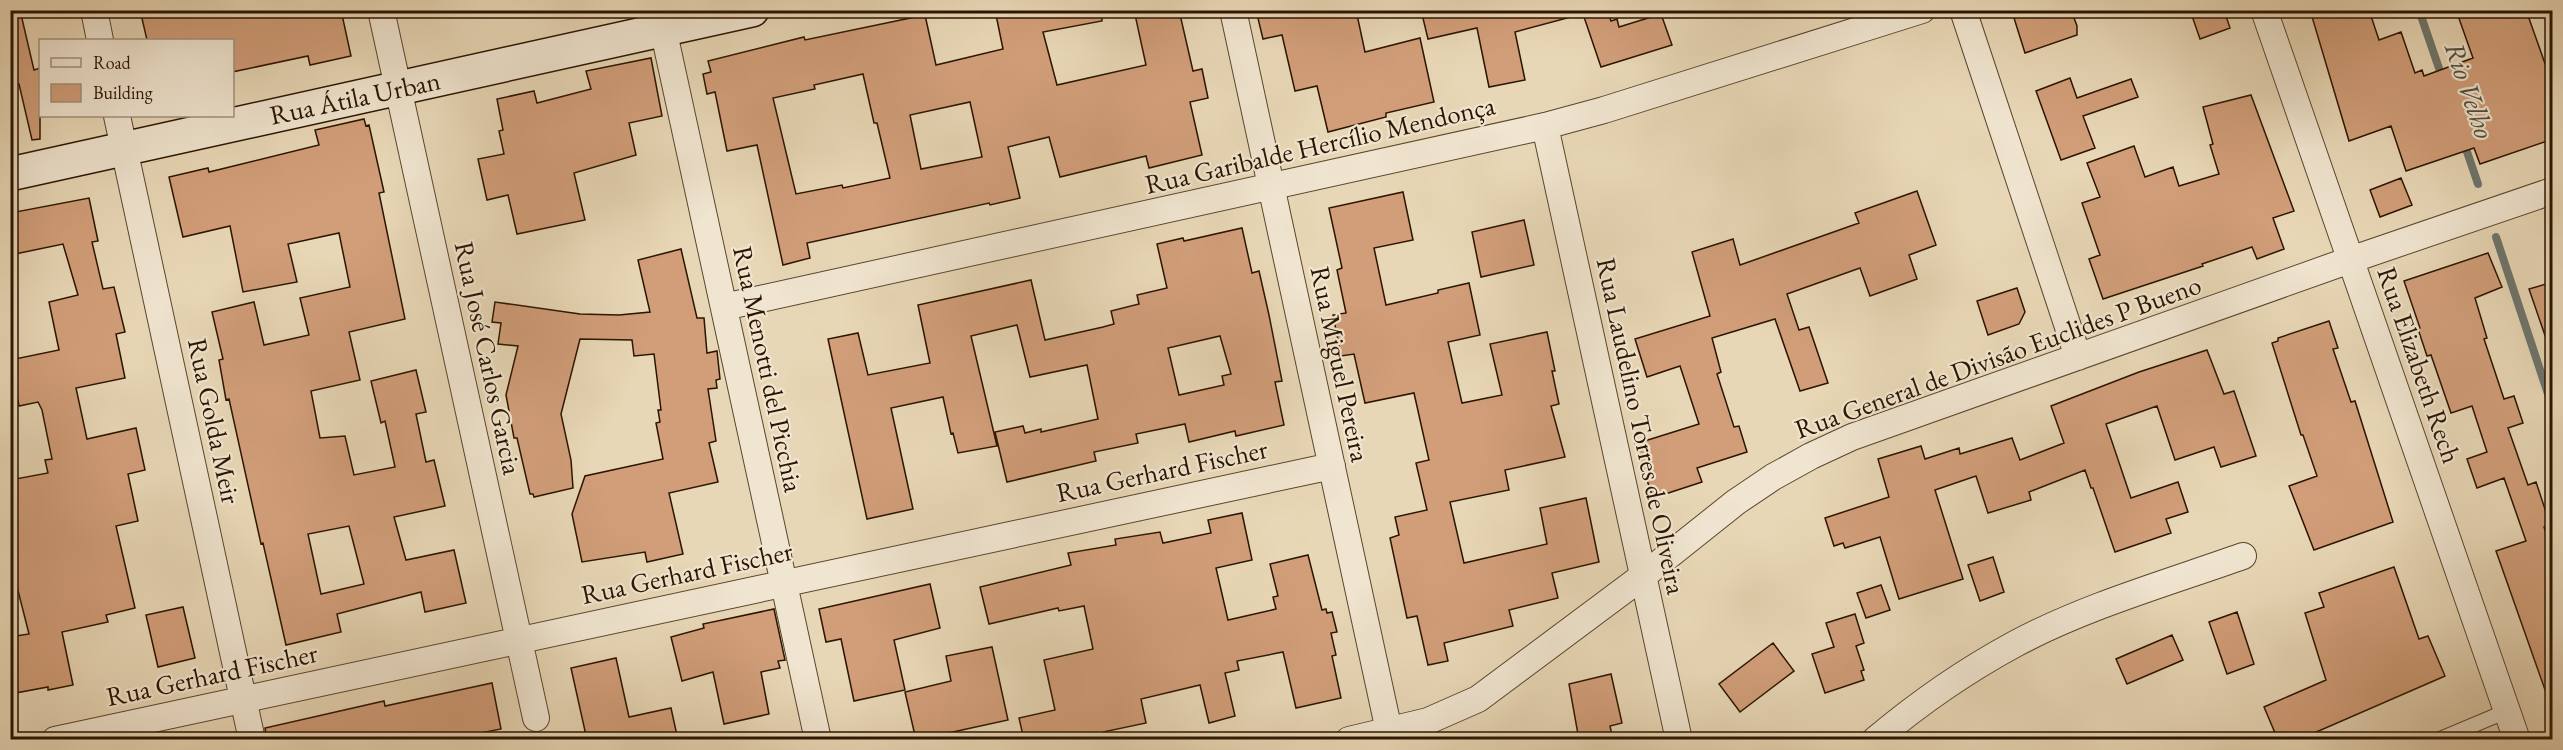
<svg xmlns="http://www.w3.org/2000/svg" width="2563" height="750" font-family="'EB Garamond',serif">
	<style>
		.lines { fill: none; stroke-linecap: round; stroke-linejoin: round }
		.stream { stroke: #6e766e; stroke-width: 8 }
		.building { fill: #d19e79; stroke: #2b1400; stroke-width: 1.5; fill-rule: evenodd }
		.lane-casing { stroke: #5a452e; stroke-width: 16 }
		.street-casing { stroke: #5a452e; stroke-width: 28 }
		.secondary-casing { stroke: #2b1400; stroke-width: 36 }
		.lane { stroke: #f0e5d0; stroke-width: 14 }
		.street { stroke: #f0e5d0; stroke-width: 26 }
		.secondary { stroke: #f0e5d0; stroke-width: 33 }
		.labels { text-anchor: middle; stroke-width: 4.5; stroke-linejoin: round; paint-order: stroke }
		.street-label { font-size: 27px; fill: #2b1400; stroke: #f0e5d0 }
		.water-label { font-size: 28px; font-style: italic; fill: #524d40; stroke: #f0e5d0 }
	</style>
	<rect width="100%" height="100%" fill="#e8d7b6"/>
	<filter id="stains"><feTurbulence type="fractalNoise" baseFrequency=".00333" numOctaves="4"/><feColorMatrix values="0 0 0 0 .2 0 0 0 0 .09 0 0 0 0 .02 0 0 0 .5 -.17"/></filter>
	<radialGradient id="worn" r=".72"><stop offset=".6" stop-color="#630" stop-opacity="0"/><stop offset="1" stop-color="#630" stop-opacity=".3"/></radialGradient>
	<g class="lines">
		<!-- stream -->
		<path class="stream" d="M2419,10L2443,80
			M2464,143L2478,184
			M2496,237L2552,406"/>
	</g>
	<!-- building -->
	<path class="building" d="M10,10H20L34,70L40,68V139L32,140L19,84L10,85Z
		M140,10H341L351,56L310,65L308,56L232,72V40H147Z
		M995,10H1102V21L1043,32L1057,85L1146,65L1134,10H1179L1193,71L1202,69L1208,98L1190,102L1202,155L1149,168L1146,156L1060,177L1049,137L1008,147L1020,198L990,205L989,203L807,243L810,258L783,265L757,145L727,151L715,92L707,94L703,74L711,72L708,61L804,37L805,40L925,15L936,65L1003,49ZM863,74L874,123H877L890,178L843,188L842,185L796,194L773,98L815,89L814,85ZM970,102L982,157L921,169L910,115Z
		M1256,10H1356L1365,52L1420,38L1434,102L1386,113V117L1328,132L1317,86L1295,91L1282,35L1263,39Z
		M1421,10H1570L1571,17L1515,32L1525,80L1489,87L1477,28L1428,39Z
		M1594,10H1607L1611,21L1617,19L1619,27L1661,14L1672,45L1601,67L1583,14Z
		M2035,10H2071L2077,26V35L2025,53L2014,18Z
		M2190,10H2224L2230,28L2200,39Z
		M2310,10H2369L2379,40L2401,32L2415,73L2422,70L2424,76L2473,58L2456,10H2526L2553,86V139L2480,164L2474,148L2406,171L2391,126L2349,141Z
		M651,58L662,116L629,123L636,155L574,173L585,220L517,234L508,195L487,200L478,159L504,154L499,131L503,130L497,99L534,91L537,103L591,89L586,71Z
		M2070,78L2077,98L2131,79L2138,97L2083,116L2095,148L2061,160L2036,91Z
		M2251,95L2294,211L2273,218L2284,249L2257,259L2252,247L2202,264L2203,266L2103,299L2089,259L2100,255L2082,203L2100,197L2087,163L2134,146L2145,177L2173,167L2179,186L2219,174L2210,145L2213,144L2203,107Z
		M364,119L366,126L369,125L384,192L379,193L405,319L349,332L360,380L311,391L320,438L345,436L354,475L395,467L385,421L381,423L371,381L416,370L426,412L416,414L426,462L434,460L445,506L394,517L406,560L454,550L466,603L425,612L421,592L337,614L341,632L286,645L263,543L261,544L229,399L226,400L219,360L223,359L212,312L254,302L264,345L309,335L300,298L350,287L339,233L288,244L297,282L243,292L230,226L183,237L169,177L208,168L209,172L319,145L315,130ZM349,526L364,584L321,594L308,534Z
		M2401,178L2412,205L2380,217L2370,190Z
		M1917,191L1936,245L1909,255L1917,279L1870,296L1860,268L1787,294L1799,330L1809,327L1828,383L1800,391L1775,319L1712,338L1721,372L1717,374L1734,427L1739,426L1747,452L1697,468L1702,482L1653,498L1635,444L1699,424L1680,366L1647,377L1635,339L1710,316L1692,252L1733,239L1740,265L1859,223L1855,213Z
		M1403,192L1413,240L1374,248L1386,305L1438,293V290L1469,283L1480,335L1448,342L1462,403L1502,395L1490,344L1547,332L1555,371H1552L1559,404L1551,406L1565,457L1505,470L1509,490L1450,502L1464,563L1547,544L1540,508L1586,498L1599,562L1552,573L1558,598L1509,610L1513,626L1444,643L1448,661L1428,665L1417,616L1407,618L1390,538L1399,535L1395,517L1427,510L1416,463L1429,460L1414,393L1365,403L1354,354L1341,356L1333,315L1346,313L1337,270L1342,268L1329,208Z
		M89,198L98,241L92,242L103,289L114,287L125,332L116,334L125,378L76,388L87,439L136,428L145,470L128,474L138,521L116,526L135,608L106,615L108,622L62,632L73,685L48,690V687L10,694V637L29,634L10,559V480L48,473L45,460L52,459L42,410L38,402L19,406L10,360L59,350L49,302L78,295L63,244L10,255V213Z
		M1524,220L1534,265L1481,277L1472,232Z
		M1242,228L1252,273L1259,271L1269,315L1282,381L1275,382L1284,425L1236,436L1235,431L1189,442L1185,424L1136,434L1138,443L1094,452L1096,461L1007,482L995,432L1023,426L1025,433L1041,429V432L1098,419L1087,365L1030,377L1017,325L971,336L997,446L958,453L953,433L951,434L943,397L891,408L913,509L867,519L828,339L858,333L868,375L930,363L918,305L1031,280L1045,340L1103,327L1114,324L1111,311L1139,304L1137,295L1167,288L1157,244L1183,238L1184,241ZM1220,336L1231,374L1222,376L1224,385L1179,395L1168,348Z
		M681,249L697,318H704L707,353L717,351L720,379L716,380L717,388L708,389L716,441L709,443L718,482L669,493L683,554L647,562L645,552L582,562L572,514L585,476L663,459L656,423L660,422L658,410H661L654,354L634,356L632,340L580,339L561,414L571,460L573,488L534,497L533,494H530L517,438H514L506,395L518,346L498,344L501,323L492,322L495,302L580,314L619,315L650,312L638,260Z
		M2488,253L2502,287L2475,298L2487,338L2484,339L2504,399L2514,396L2523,423L2508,428L2528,485L2536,482L2550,524L2544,527L2553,552V700L2549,701L2496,551L2526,541L2504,478L2477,488L2467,459L2487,452L2472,406L2451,413L2431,355L2427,356L2418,329L2420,328L2404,281Z
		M2553,282V346L2549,347L2529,289Z
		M2017,288L2025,312L2019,324L1988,335L1977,301Z
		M2329,321L2338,348L2333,349L2351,402L2355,401L2393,522L2314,550L2289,486L2317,476L2303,435H2301L2272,343L2278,341V338Z
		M2207,350L2224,394L2234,391L2256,456L2221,467L2214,447L2175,460L2157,406L2106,424L2131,498L2178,482L2188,512L2166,519L2171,533L2115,552L2093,488H2091L2085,470L2029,492L2031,500L1988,513L1976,476L1935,490L1963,579L1899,599L1880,537L1845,548L1843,543L1834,546L1825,518L1889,497L1878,459L1921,446L1925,459L1959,448L1960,454L2012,438L2020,460L2064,443L2051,406L2139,372Z
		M1242,513L1252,560L1216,568L1228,620L1276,609L1273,597L1278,596L1270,564L1308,555L1322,610L1326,609L1327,613L1332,612L1337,632L1331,633L1336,655L1332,656L1341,698L1296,708L1283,652L1237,661L1239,670L1225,673L1235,716L1209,723L1200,685L1141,699L1146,723L1103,732L1105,740H1024L1019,718L1055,710L1044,660L1093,649L1084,606L1059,611L1058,608L989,624L980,587L1071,565L1068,553L1116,545L1115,539L1160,532L1163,543L1211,533L1208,520Z
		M1993,557L2004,592L1980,601L1968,565Z
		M2394,567L2419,639L2428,636L2445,676L2298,740H2278L2264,707L2326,680L2305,613L2324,607L2319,593Z
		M930,584L940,628L894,640L905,690L854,701L841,639L826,642L819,609Z
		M1881,585L1890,610L1866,618L1857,593Z
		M183,607L195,658L158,667L146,615Z
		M774,609L785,660L778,661L780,668L761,672L769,714L724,724L713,672L682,681L671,637L704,628L703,624Z
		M2237,612L2254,664L2227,674L2209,622Z
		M1855,614L1864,643L1856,646L1864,670L1861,671L1864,680L1825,693L1812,654L1834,647L1826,623Z
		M2172,635L2183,660L2127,684L2116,659Z
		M1773,643L1794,671L1740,712L1719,684Z
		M992,647L1008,720L916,740L905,692L951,681L946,656Z
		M616,658L629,717L671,708L678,740H587L571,668Z
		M1611,674L1622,723L1610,726L1613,740H1579L1569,684Z
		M492,683L501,729L445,740H267L265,728L384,701L385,706Z"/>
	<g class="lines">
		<!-- lane casing -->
		<g class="lane-casing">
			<path id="lane" d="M2438,740L2507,711"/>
		</g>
		<!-- street casing -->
		<g class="street-casing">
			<path id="street" d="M94,10L100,40
				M381,10L536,718
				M659,10L818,740
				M1233,10L1389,731
				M1963,10L2078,357
				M2264,10L2517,740
				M117,116L252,740
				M1545,126L1679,740
				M724,307L1545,126L1604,110L1922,10
				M55,740L1332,466
				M1349,740L1428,721L1478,699L1643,576L1736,502L1773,477L1811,456L1852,437L2350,260L2552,191
				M1875,740C1919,703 1965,671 2015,644C2086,606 2167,583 2243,556"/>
		</g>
		<!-- secondary casing -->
		<g class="secondary-casing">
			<path id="secondary" d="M10,174L752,10"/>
		</g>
		<!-- lane -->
		<use href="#lane" class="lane"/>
		<!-- street -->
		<use href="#street" class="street"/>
		<!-- secondary -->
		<use href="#secondary" class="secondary"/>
	</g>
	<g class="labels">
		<!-- street labels -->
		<g class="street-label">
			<text transform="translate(355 98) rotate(-12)" y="9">Rua Átila Urban</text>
			<text transform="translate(1320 145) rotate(-13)" y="9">Rua Garibalde Hercílio Mendonça</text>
			<text transform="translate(1998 357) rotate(-20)" y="9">Rua General de Divisão Euclides P Bueno</text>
			<text transform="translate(488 358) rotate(78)" y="9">Rua José Carlos Garcia</text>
			<text transform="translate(1340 364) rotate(78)" y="9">Rua Miguel Pereira</text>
			<text transform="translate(2419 365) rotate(71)" y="9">Rua Elizabeth Rech</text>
			<text transform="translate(768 369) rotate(78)" y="9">Rua Menotti del Picchia</text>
			<text transform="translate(214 421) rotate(78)" y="9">Rua Golda Meir</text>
			<text transform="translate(1641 426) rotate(78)" y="9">Rua Laudelino Torres de Oliveira</text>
			<text transform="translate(1162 471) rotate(-12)" y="9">Rua Gerhard Fischer</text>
			<text transform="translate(687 573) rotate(-12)" y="9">Rua Gerhard Fischer</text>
			<text transform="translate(212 675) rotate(-12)" y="9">Rua Gerhard Fischer</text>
		</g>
		<!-- water labels -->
		<g class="water-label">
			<text transform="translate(2470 90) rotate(71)" y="10">Rio Velho</text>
		</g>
	</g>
	<!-- margin -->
	<rect width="2563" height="750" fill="none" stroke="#e8d7b6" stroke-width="36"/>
	<rect x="12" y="12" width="2539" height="726" fill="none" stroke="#2b1400" stroke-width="3"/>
	<rect x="18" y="18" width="2527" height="714" fill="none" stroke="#2b1400" stroke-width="1.5"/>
	<!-- legend -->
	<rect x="39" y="39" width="195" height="78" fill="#f0e5d0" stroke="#a1917d" stroke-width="1.5"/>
	<rect x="51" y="58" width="30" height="9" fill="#f0e5d0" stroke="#a1917d" stroke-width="1.5"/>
	<text x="93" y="69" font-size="18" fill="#2b1400">Road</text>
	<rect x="51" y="84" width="30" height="18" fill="#d19e79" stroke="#a1917d" stroke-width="1.5"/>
	<text x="93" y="99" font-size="18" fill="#2b1400">Building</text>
	<rect width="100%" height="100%" filter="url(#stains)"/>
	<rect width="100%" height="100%" fill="url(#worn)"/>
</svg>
